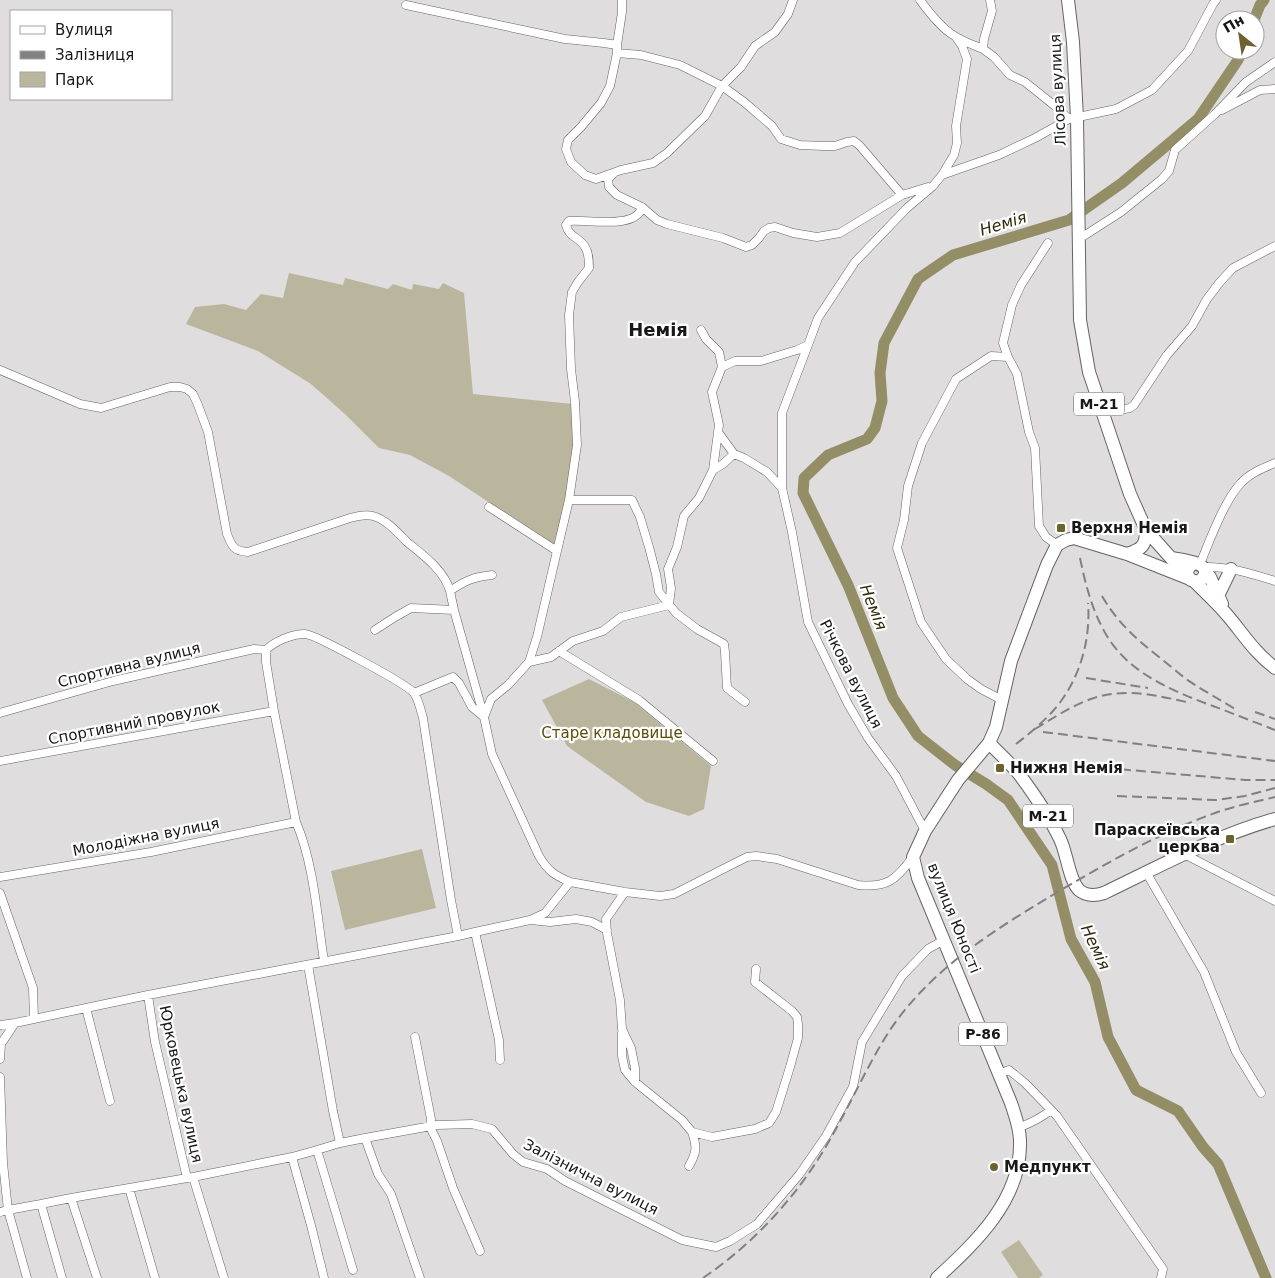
<svg xmlns="http://www.w3.org/2000/svg" width="1275" height="1278" font-family="'DejaVu Sans',sans-serif">
	<style>
		.green { fill: #bab69e }
		.lines { fill: none; stroke-linecap: round; stroke-linejoin: round }
		.river { stroke: #948e67; stroke-width: 11 }
		.minor-casing { stroke: #666365; stroke-width: 9 }
		.primary-casing { stroke: #666365; stroke-width: 14 }
		.trunk-casing { stroke: #666365; stroke-width: 14 }
		.minor { stroke: #fff; stroke-width: 8 }
		.primary { stroke: #fff; stroke-width: 12 }
		.trunk { stroke: #fff; stroke-width: 12 }
		.rail { stroke: #828081; stroke-width: 2; stroke-dasharray: 10 5; stroke-linecap: butt }
		.poi-dot { fill: #6c622f; stroke: #fff; stroke-width: 2 }
		.labels { text-anchor: middle; stroke-width: 4.5; stroke-linejoin: round; paint-order: stroke }
		.shield { fill: #fff; stroke: #5e5d5d; stroke-width: 1 }
		.shield-label { font-size: 14px; font-weight: bold; fill: #191818 }
		.street-label { font-size: 15px; fill: #191818; stroke: #fff }
		.poi-label { font-size: 15px; font-weight: bold; fill: #191818; stroke: #fff; text-anchor: start }
		.park-label { font-size: 15px; fill: #594d06; stroke: #fff }
		.water-label { font-size: 16px; font-style: italic; fill: #312b09; stroke: #fff }
		.quarter-label { font-size: 18px; font-weight: bold; fill: #191818; stroke: #fff }
	</style>
	<rect width="100%" height="100%" fill="#e0dddf"/>
	<!-- green -->
	<path class="green" d="M289,273L343,285L345,278L388,289L393,284L412,290L413,284L439,289L443,283L464,293L473,394L573,404L574,444L568,495L555,546L449,476L410,455L379,448L346,415L311,384L258,351L186,324L195,307L224,304L246,310L261,294L283,298Z
		M589,679L634,702L711,766L704,809L689,816L646,802L567,746L542,700Z
		M422,849L436,908L345,930L331,871Z
		M1019,1240L1043,1275L1039,1278H1018L1001,1252Z"/>
	<g class="lines">
		<!-- river -->
		<path class="river" d="M1254,20L1260,5L1264,0
			M1242,50L1238,60L1198,119L1122,183L1069,220L953,255L918,279L884,343L880,373L882,401L875,428L867,439L828,455L804,478L803,493L848,585L893,698L918,736L955,765L986,784L1008,800L1052,865L1071,939L1095,982L1108,1037L1136,1090L1178,1111L1203,1147L1218,1164L1266,1278"/>
		<!-- minor casing -->
		<g class="minor-casing">
			<path id="minor" d="M622,0V12L617,45V53L610,86L601,103L581,127L568,140L566,149L571,162L585,175L596,179L621,170L653,163L667,153L705,116L722,86L741,67L755,46L775,32L788,14L793,0
				M920,0C928,11 942,28 953,35C962,41 973,45 983,49L984,39L992,11L990,0
				M406,5L565,39L604,43L617,45
				M983,49L994,57L1010,75L1025,82L1055,106L1069,119
				M617,53L641,55L680,65L722,86L744,102L772,126L781,139L800,145L823,146H835L847,142L854,141L860,146L902,195
				M1222,110L1260,90L1275,89
				M942,175L999,155L1035,138L1069,119L1116,109L1152,90L1188,51L1213,4L1216,0
				M642,207L657,220L667,224L723,238L746,247L752,245L759,238L764,231L769,228L775,227L793,233L817,237L840,233L902,195L928,187
				M1079,239L1121,212L1162,179L1169,171L1175,150L1215,114L1246,82L1275,62
				M1008,357L1003,343L1012,305L1021,285L1048,243
				M722,367L735,361H761L797,350L808,345L818,318L855,262L907,208L933,186L942,175L954,155L957,143L956,126L967,59L962,46L956,37
				M0,370L80,404L101,408L170,387H180L187,389L193,394L198,405L208,432L227,534C232,547 234,551 248,552L350,518C357,516 366,514 373,516C387,520 397,532 407,542C423,555 444,570 450,591
				M1102,413L1130,408L1134,405L1167,355L1192,326L1207,299L1220,282L1233,268L1275,246
				M734,454L744,458L767,472L782,488L792,532L808,622L848,704L868,738L896,776L925,831
				M713,470L723,464L734,454L718,432
				M782,488V413L808,345
				M569,500H632L640,517L649,547L656,574L659,592L676,613L697,629L724,644L725,652L727,688L745,702
				M489,507L557,551L569,500L577,445L575,402L571,369L569,315L572,292L578,282L589,268C589,261 589,253 585,247C580,237 569,238 566,225L569,221C586,219 637,230 642,207L617,195L609,187L608,179L613,174
				M1200,564C1210,540 1224,501 1241,483C1250,473 1263,468 1275,463
				M1203,567C1228,566 1252,574 1275,581
				M454,610L484,717L492,754L539,856C548,871 554,875 570,882
				M375,630L395,617L411,608L454,610L450,591C466,580 474,577 492,575
				M559,651L639,700L713,761
				M529,662L551,657L573,641L603,631L621,617L669,605L671,588L668,569L677,547L684,516L699,498L713,470L718,432L719,425L712,392L722,367L719,352L706,339L701,330
				M414,693L453,677L459,683L472,707L484,717L491,699L508,685L529,662L537,637L557,551
				M1002,700L981,689L967,679L946,659L921,622L897,548L904,520L908,486L922,443L956,379L991,356L1008,357L1017,374L1029,432L1035,448L1039,526L1046,537L1057,545
				M0,713L113,681L254,649L266,650
				M0,761L274,711
				M1184,854L1275,901
				M1146,872L1204,972L1236,1052L1261,1093
				M0,877L151,852L296,822
				M625,892L606,919L607,933L620,1000L622,1029L631,1048L635,1068V1082
				M0,893L33,988L34,1019
				M530,920L545,913L570,882L625,892L660,896L674,894L735,863L747,857L756,856L777,859L858,885C887,888 896,880 913,857
				M324,961C317,916 314,864 296,822L274,711L266,662V650C275,641 292,634 305,634C314,634 407,684 414,693C418,698 421,711 423,718L451,900L458,936
				M308,965L333,1111L340,1143
				M148,995L155,1042L187,1178
				M86,1008L148,995L458,936L475,932
				M0,1025L15,1023L86,1008L110,1101
				M622,1033V1056L625,1070L635,1082L682,1120L692,1132
				M415,1037L431,1119L430,1127L437,1141L453,1188L480,1251
				M0,1059L1,1044L15,1023
				M500,1060L499,1040L475,932L530,920L550,922L576,919L592,922L607,930
				M999,1074L1009,1070L1025,1083L1057,1116L1163,1269L1161,1278
				M0,1077L3,1163L8,1210L41,1204L62,1278
				M1018,1128C1031,1123 1041,1118 1051,1110
				M365,1138L437,1125L472,1124L492,1129L513,1154L523,1162L547,1169L565,1181L682,1240L716,1247L730,1241L757,1224L799,1175L826,1136L853,1087L862,1042L902,976L928,949L944,940
				M317,1150L340,1143L365,1138L378,1174L391,1194L420,1278
				M689,1166C697,1152 697,1147 692,1132L712,1137L755,1129L769,1123L776,1112L790,1067L798,1038V1024L797,1017L792,1011L755,982L756,969
				M193,1177L292,1157
				M129,1188L155,1278
				M71,1198L193,1177L224,1278
				M41,1204L71,1198L97,1278
				M0,1212L8,1210L27,1278
				M324,1278L312,1229L292,1157L317,1150L353,1270"/>
		</g>
		<!-- primary casing -->
		<g class="primary-casing">
			<path id="primary" d="M1205,571L1210,577L1222,604
				M1195,582C1206,593 1218,604 1228,616C1244,635 1255,653 1275,668
				M1218,596L1231,569
				M937,1278C976,1242 1022,1199 1020,1141C1020,1128 1015,1115 1011,1103L918,878L913,857L925,831L958,780L989,743"/>
		</g>
		<!-- trunk casing -->
		<g class="trunk-casing">
			<path id="trunk" d="M1068,0L1073,42L1077,118L1080,320L1089,372L1130,494L1146,530L1171,558L1180,567L1187,571
				M1127,554C1142,549 1146,546 1146,530
				M1173,558C1182,560 1205,562 1205,572C1205,577 1202,579 1198,582L1191,580C1185,574 1186,567 1195,563
				M1190,579L1127,554L1074,538L1066,540L1057,545L1047,565L1011,661L996,727L989,743C999,753 1010,763 1019,774C1034,794 1049,816 1060,839C1067,853 1069,880 1079,890C1086,896 1095,896 1104,893C1160,866 1215,836 1275,819"/>
		</g>
		<!-- minor -->
		<use href="#minor" class="minor"/>
		<!-- primary -->
		<use href="#primary" class="primary"/>
		<!-- trunk -->
		<use href="#trunk" class="trunk"/>
		<!-- rail -->
		<path class="rail" d="M1080,558C1085,582 1091,606 1102,627C1125,674 1175,692 1221,709C1239,716 1257,723 1275,730
			M1102,596C1117,622 1135,638 1159,657C1168,664 1177,672 1186,679C1202,690 1219,699 1235,709
			M1086,678L1148,688
			M1255,712L1275,719
			M1035,729C1055,717 1074,704 1097,697C1128,688 1160,696 1191,703
			M1043,732L1275,761
			M1016,744C1029,734 1042,723 1053,711C1079,682 1091,641 1088,603
			M1106,768L1245,780H1275
			M1117,796L1216,800L1245,796L1275,788
			M703,1278C756,1242 801,1192 832,1136C852,1101 868,1064 890,1030C931,969 994,930 1056,893C1107,863 1159,833 1215,813C1234,806 1255,802 1275,797"/>
	</g>
	<!-- markers -->
	<g class="poi-dot">
		<rect x="1056" y="523" width="10" height="10" rx="2.5"/>
		<rect x="995" y="763" width="10" height="10" rx="2.5"/>
		<rect x="1225" y="834" width="10" height="10" rx="2.5"/>
		<circle cx="994" cy="1167" r="5"/>
	</g>
	<g class="labels">
		<!-- shield labels -->
		<g class="shield">
			<rect x="1074" y="392.5" width="50" height="23" rx="4"/>
			<rect x="1023" y="804.5" width="50" height="23" rx="4"/>
			<rect x="959" y="1022.5" width="48" height="23" rx="4"/>
		</g>
		<g class="shield-label">
			<text x="1099" y="409">М-21</text>
			<text x="1048" y="821">М-21</text>
			<text x="983" y="1039">Р-86</text>
		</g>
		<!-- street labels -->
		<g class="street-label">
			<text transform="translate(1058 90) rotate(-93)" y="5">Лісова вулиця</text>
			<text transform="translate(129 665) rotate(-14)" y="5">Спортивна вулиця</text>
			<text transform="translate(851 674) rotate(63)" y="5">Річкова вулиця</text>
			<text transform="translate(134 723) rotate(-11)" y="5">Спортивний провулок</text>
			<text transform="translate(146 837) rotate(-11)" y="5">Молодіжна вулиця</text>
			<text transform="translate(954 918) rotate(68)" y="5">вулиця Юності</text>
			<text transform="translate(181 1084) rotate(78)" y="5">Юрковецька вулиця</text>
			<text transform="translate(591 1177) rotate(27)" y="5">Залізнична вулиця</text>
		</g>
		<!-- poi labels -->
		<g class="poi-label">
			<text x="1071" y="533">Верхня Немія</text>
			<text x="1010" y="773">Нижня Немія</text>
			<text x="1220" y="835" text-anchor="end">Параскеївська<tspan x="1220" dy="17">церква</tspan></text>
			<text x="1004" y="1172">Медпункт</text>
		</g>
		<!-- park labels -->
		<g class="park-label">
			<text x="612" y="738">Старе кладовище</text>
		</g>
		<!-- water labels -->
		<g class="water-label">
			<text transform="translate(1003 223) rotate(-17)" y="6">Немія</text>
			<text transform="translate(874 607) rotate(68)" y="6">Немія</text>
			<text transform="translate(1096 947) rotate(65)" y="6">Немія</text>
		</g>
		<!-- quarter labels -->
		<g class="quarter-label">
			<text x="658" y="336">Немія</text>
		</g>
	</g>
	<!-- legend -->
	<rect x="10" y="10" width="162" height="90" fill="#ffffff" stroke="#a3a3a3"/>
	<rect x="20" y="26" width="25" height="8" fill="#ffffff" stroke="#a3a3a3"/>
	<text x="55" y="35" font-size="15" fill="#191818">Вулиця</text>
	<rect x="20" y="51" width="25" height="8" fill="#828081" stroke="#a3a3a3"/>
	<text x="55" y="60" font-size="15" fill="#191818">Залізниця</text>
	<rect x="20" y="72" width="25" height="15" fill="#bab69e" stroke="#a3a3a3"/>
	<text x="55" y="85" font-size="15" fill="#191818">Парк</text>
	<!-- north arrow -->
	<g transform="translate(1240 35) rotate(330)"><circle r="24" fill="#ffffff" stroke="#a3a3a3"/>
	<path d="M0-4L9 19L0 12L-9 19Z" fill="#6c622f"/>
	<text y="-8" font-size="14" font-weight="bold" text-anchor="middle" fill="#191818">Пн</text>
	</g>
</svg>
